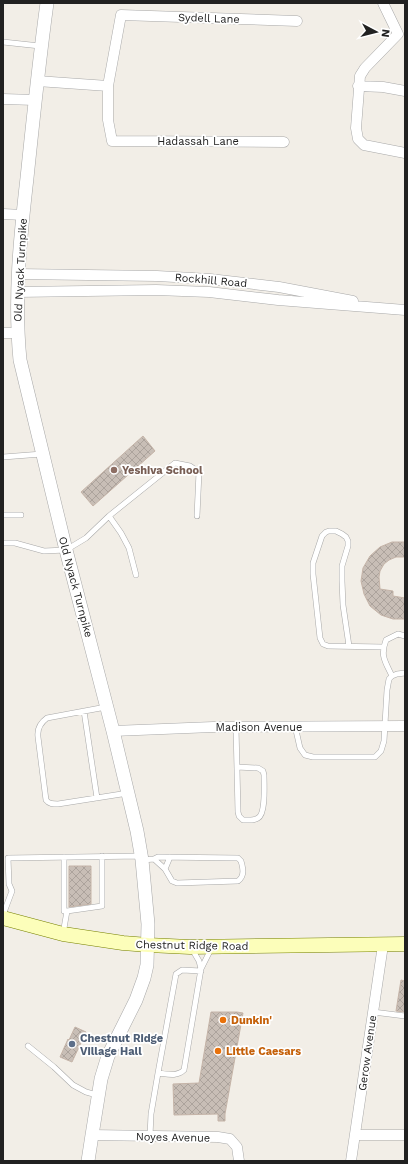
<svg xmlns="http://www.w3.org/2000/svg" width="408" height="1164" font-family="'Work Sans',sans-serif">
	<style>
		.building { fill: url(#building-cross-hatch); stroke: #c5b4a8 }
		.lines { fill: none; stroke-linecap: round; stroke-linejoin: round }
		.service-casing { stroke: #a8a8a8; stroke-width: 6 }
		.minor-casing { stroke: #a8a8a8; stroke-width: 11 }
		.tertiary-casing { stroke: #a8a8a8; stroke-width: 14 }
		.secondary-casing { stroke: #768100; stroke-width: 15 }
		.service { stroke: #fff; stroke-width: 5 }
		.minor { stroke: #fff; stroke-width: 10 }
		.tertiary { stroke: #fff; stroke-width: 13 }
		.secondary { stroke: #fcfeba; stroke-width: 14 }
		.education-dot { fill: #8d6e63; stroke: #fff; stroke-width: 1.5 }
		.food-dot { fill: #e8710a; stroke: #fff; stroke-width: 1.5 }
		.service-dot { fill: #5c6f8a; stroke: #fff; stroke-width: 1.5 }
		.labels { text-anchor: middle; stroke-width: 3.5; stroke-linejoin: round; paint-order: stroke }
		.street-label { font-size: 11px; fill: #212121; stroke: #fff }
		.education-label { font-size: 11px; font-weight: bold; fill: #785e54; stroke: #fff; text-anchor: start }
		.food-label { font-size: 11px; font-weight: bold; fill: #c56008; stroke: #fff; text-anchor: start }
		.service-label { font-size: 11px; font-weight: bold; fill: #4e5e75; stroke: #fff; text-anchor: start }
	</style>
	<defs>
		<pattern id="building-cross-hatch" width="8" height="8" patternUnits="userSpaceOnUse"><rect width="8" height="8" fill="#c8beb6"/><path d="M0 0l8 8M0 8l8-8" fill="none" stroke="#aca39c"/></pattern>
	</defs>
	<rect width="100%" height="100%" fill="#f2eee7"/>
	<!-- building -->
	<path class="building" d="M143,436L155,451L93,506L81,492Z
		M392,542H405V557H396L389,560L384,564L380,571L379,577L380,589L393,591V596L405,598V619H393L381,615L370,606L364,594L361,581L363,568L370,556L380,547Z
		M69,866H91V904L69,907Z
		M401,980L405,981V1012L396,1011Z
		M211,1012H237L243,1013L225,1114V1121H218V1114L174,1115L173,1084L199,1083Z
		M75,1027L86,1032L72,1062L60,1057L68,1039L69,1040Z"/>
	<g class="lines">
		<!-- service casing -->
		<g class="service-casing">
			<path id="service" d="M3,42L40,46
				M3,457L42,454
				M3,515H21
				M109,516L121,533L129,548L136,575
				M3,543H15L44,551L66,550L86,538L109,516L175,463L190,466L199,472L197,516
				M349,646L343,605L342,581V566L348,546V541L346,537L342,534L336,531H329L326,532L322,536L313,563V574L320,638L323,644L328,646L383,647
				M392,676C385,661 380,656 386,640L398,634L405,636
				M106,707L47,718C40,723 37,729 38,737L46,800C49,804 53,804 58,804L128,793
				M84,711L97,798
				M295,726L300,748L305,755L313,757H375L381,751L384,741L387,690L389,679L392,676L397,674L405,673
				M236,727L238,812L239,816L243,820C247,820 254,821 258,818C266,814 264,784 264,775L263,771L258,768L237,767
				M64,857V911H67
				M143,860L154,859L158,857L238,858L241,861C243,868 245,876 238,881L177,883L172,881L165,869L154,859
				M165,869L170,857
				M3,915L12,891L9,884L8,858L141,856
				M63,934L67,911L102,906V856
				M192,949L199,961L201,969
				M373,1012L405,1016
				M28,1046L54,1067L73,1085L86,1092L97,1095
				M158,1073L176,974L182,970L201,971
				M150,1136L151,1114L158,1073C167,1074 177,1077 184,1070L201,969L211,949"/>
		</g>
		<!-- minor casing -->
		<g class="minor-casing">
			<path id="minor" d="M383,3L398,34L365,68L360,76L356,128L358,139L364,145L405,153
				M37,81L108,86
				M358,86L383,87L405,91
				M3,99L35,100
				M284,142L112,141L108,120V86L121,15L297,21
				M3,214L23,215
				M18,274L157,276L210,279L279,287L353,301
				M17,292L156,290L209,292L278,300L405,310
				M3,333H17
				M113,731L213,727L405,726
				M92,1135L218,1137L230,1139L237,1147L239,1161
				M355,1135H405
				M351,1161L383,945"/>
		</g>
		<!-- tertiary casing -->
		<g class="tertiary-casing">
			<path id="tertiary" d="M47,3C39,61 33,120 27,178C20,239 14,299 20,360L66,550L113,731L137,831L142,860L148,924L147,965L144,978L136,1000L108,1056L101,1079L92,1135L88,1161"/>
		</g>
		<!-- secondary casing -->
		<g class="secondary-casing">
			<path id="secondary" d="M3,918L63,934L123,943L148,945L190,947L405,944"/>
		</g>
		<!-- service -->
		<use href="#service" class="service"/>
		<!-- minor -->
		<use href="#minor" class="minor"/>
		<!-- tertiary -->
		<use href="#tertiary" class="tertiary"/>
		<!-- secondary -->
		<use href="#secondary" class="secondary"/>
	</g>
	<!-- markers -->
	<circle class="education-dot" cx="114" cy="470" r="4"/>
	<g class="food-dot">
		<circle cx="223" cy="1020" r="4"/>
		<circle cx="218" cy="1051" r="4"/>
	</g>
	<circle class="service-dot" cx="72" cy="1044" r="4"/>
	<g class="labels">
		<!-- street labels -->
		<g class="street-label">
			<text transform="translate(209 18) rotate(2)" y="4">Sydell Lane</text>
			<text x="198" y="145">Hadassah Lane</text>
			<text transform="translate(20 270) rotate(-87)" y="4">Old Nyack Turnpike</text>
			<text transform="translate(211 280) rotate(5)" y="4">Rockhill Road</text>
			<text transform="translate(76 587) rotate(75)" y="4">Old Nyack Turnpike</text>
			<text x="259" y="731">Madison Avenue</text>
			<text transform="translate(192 945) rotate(1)" y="4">Chestnut Ridge Road</text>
			<text transform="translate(367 1053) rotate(-82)" y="4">Gerow Avenue</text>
			<text transform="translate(173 1137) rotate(1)" y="4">Noyes Avenue</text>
		</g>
		<!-- education labels -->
		<g class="education-label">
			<text x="122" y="474">Yeshiva School</text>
		</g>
		<!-- food labels -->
		<g class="food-label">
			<text x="231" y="1024">Dunkin'</text>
			<text x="226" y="1055">Little Caesars</text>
		</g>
		<!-- service labels -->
		<g class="service-label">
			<text x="80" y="1042">Chestnut Ridge<tspan x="80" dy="13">Village Hall</tspan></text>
		</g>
	</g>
	<!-- border -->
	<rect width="408" height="1164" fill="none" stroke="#212121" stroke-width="8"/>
	<!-- north arrow -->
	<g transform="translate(376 32) rotate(97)" stroke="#ffffff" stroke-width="3" paint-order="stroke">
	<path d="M0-3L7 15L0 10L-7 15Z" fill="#212121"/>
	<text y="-6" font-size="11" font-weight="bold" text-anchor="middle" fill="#212121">N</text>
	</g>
</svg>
